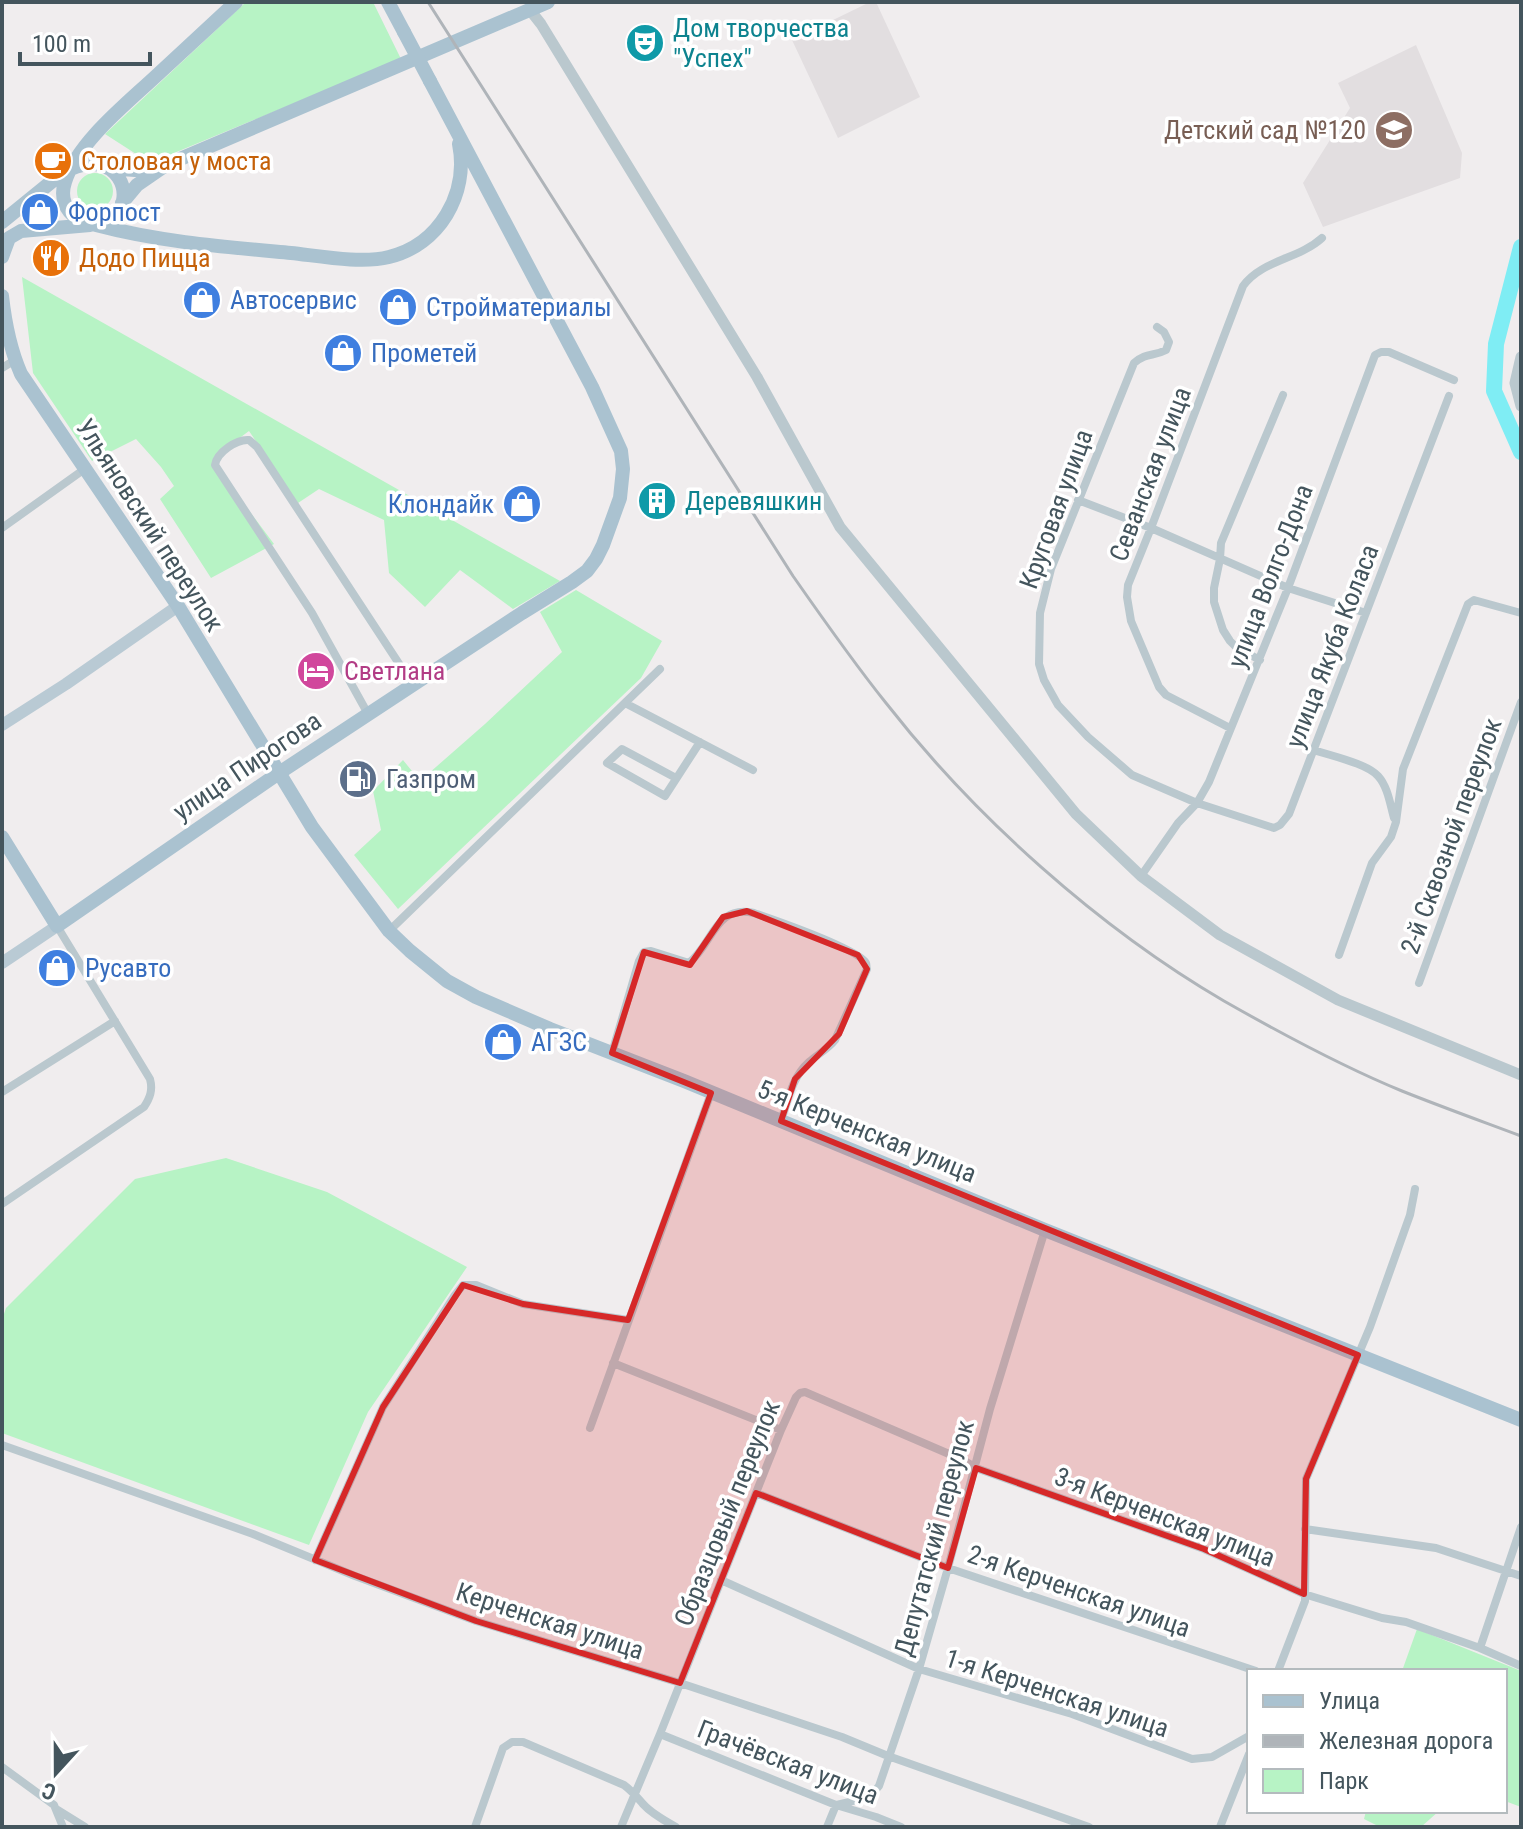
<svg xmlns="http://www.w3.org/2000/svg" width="1523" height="1829" font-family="'Roboto Condensed',sans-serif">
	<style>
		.education { fill: #e2dee0 }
		.green { fill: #b7f3c5 }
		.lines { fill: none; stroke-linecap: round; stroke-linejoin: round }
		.river { stroke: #7fedf4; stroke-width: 16 }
		.minor { stroke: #bac8ce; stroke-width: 8 }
		.tertiary { stroke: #bac8ce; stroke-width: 11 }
		.secondary { stroke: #b9cad4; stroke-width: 12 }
		.primary { stroke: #aac2d0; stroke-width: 14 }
		.rail { stroke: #afb4b9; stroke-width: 3 }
		.primary-bridge { stroke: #aac2d0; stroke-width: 14 }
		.marked { fill: #d62828; fill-opacity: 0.2; stroke: #d62828; stroke-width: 6; stroke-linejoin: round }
		.labels { text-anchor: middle; stroke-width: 7; stroke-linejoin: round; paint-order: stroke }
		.culture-label { font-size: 26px; fill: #0d838f; stroke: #fff; text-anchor: start }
		.education-label { font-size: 26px; fill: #785e54; stroke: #fff; text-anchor: end }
		.food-label { font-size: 26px; fill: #c56008; stroke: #fff; text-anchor: start }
		.shop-label { font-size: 26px; fill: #366cbe; stroke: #fff; text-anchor: start }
		.street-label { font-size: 26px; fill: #44555d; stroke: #fff }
		.hotel-label { font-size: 26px; fill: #b23c85; stroke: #fff; text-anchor: start }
		.service-label { font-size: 26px; fill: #4e5e75; stroke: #fff; text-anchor: start }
	</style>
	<rect width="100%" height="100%" fill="#f0edee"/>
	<!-- education -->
	<path class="education" d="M870,2H876L920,97L838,138L792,40Z
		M1416,45L1462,153L1460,178L1323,227L1303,183L1350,108L1338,83Z"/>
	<!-- green -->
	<path class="green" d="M246,2H373L401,59L150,163L105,134Z
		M77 191a18 18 0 1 1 36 0a18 18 0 1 1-36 0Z
		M22,277L560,581L513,609L460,570L425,607L389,573L384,520L319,489L298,503L249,431L214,457L215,465L274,544L211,578L160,499L174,486L161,467L136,439L92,461L33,373Z
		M576,590L662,641L641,678L398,909L354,855L381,830L373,791L403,760L420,781L485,724L562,652L540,612Z
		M226,1158L327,1192L467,1267L368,1412L309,1545L2,1433V1320L6,1308L135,1179Z
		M1417,1629L1521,1671V1807L1505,1801V1671H1402Z
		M1366,1811H1439L1421,1827H1380L1364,1819Z"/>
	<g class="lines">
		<!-- river -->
		<path class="river" d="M1521,247L1496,344L1494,391L1521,452"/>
		<!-- minor -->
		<path class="minor" d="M1157,327L1164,332L1169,342L1166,350C1153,357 1147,352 1134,363L1051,569L1040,613L1039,664L1044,680L1058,705L1088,737L1132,775L1197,803L1274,828L1280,825L1289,814L1449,396
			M2,368L15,360
			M1078,500L1151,528L1288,588L1366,613
			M2,528L86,468
			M1260,660L1237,648L1230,641L1223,630L1214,602V588L1220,559L1221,543L1283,395
			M625,703L753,770
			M368,714L312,613L215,465C217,452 237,439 249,440L257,447L413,685
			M1230,728L1166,695L1159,687L1131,621L1127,597L1128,585L1151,528L1243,286C1262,260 1299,259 1322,238
			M1314,750C1331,756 1366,763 1378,776C1388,787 1390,804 1394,818
			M676,778L622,749L607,763L665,796L700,742
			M1141,876L1178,823L1197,803L1209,782L1288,588L1375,355L1381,352H1389L1454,380
			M389,931L660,669
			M1339,955L1372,863L1391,837L1396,822L1403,769L1468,604L1474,600L1521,613
			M1419,983L1521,702
			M612,1053L639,961L644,952L651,951L689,963C713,944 715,904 754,913C774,920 857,948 866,963C867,965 866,967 867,969L835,1040C828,1049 818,1054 809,1062C792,1077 788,1100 781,1121
			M2,1092L115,1021
			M2,1204L144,1107C150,1098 153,1090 150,1079L57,926
			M613,1363L781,1430
			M590,1428L711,1093
			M2,1445L253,1534L355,1576L476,1621L680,1683L842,1737L888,1756L1089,1827
			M756,1493L948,1568L1256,1671
			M1305,1529L1436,1548L1521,1576
			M315,1560L383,1407L455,1295L463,1285H476L523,1304L628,1320
			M721,1580L919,1669L1072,1714L1192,1759L1212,1757L1249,1736
			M1480,1648L1521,1527
			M1278,1671L1305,1601L1306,1479L1370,1327L1410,1215L1415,1189
			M660,1734L836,1805L876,1817L901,1827
			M2,1767L54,1805L63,1827
			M56,1809L85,1827
			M475,1827L503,1748L512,1742H523L624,1785C632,1791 636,1796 643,1804C651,1813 665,1821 676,1827
			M621,1827L660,1734L781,1430L796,1397L800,1393L805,1392L963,1460L976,1468L1204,1549L1304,1594L1382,1618L1406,1622L1480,1648L1521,1666
			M827,1827L836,1805C851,1801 869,1800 879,1786L919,1669L948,1568L990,1409L1045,1230
			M1220,1827L1249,1754"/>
		<!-- tertiary -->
		<path class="tertiary" d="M530,10L541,24L757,377L840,527L1076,814L1141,876L1220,935L1338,1000L1521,1075
			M1521,357L1515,383L1521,406"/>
		<!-- secondary -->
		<path class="secondary" d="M2,725L66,684L178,606
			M2,963L57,926"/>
		<!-- primary -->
		<path class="primary" d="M388,2L404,32
			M109,168L135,170L158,167
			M122,203L137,185L166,165L548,2
			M2,222L61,174C117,140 143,202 107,222C97,227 87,224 78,219C65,211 60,197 65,182C77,143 126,104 155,77C182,52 209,27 236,2
			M96,225C160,242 226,247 291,253C319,256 361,264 389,257C439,245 469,194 459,144
			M2,257L9,238L21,231L90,225
			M2,296C5,323 10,349 21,374L178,606L312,827L389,931L410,951L447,981L476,997L550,1029L684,1081L1045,1230L1521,1420
			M2,837L57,926L279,773L522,613L572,582L587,571L596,559L603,545L620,498L623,469L621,451L592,387L430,81"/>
		<!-- rail -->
		<path class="rail" d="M428,2L793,576C823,619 853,662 886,703C975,817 1099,928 1224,1001C1282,1034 1341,1066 1402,1091C1442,1107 1481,1121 1521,1136"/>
		<!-- primary-bridge -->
		<path class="primary-bridge" d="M404,32L430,81"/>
	</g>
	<!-- marked area -->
	<path class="marked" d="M747,911L858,955L867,969L839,1034L795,1079L781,1121L1358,1355L1306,1479L1304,1594L1204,1549L976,1468L948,1568L756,1493L680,1683L476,1621L315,1560L383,1407L463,1285L523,1304L628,1320L711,1093L612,1053L644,952L690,965L723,917Z"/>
	<!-- icons -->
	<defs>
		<g id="theatre-disc" transform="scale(2)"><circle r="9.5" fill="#0f9aa8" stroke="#fff"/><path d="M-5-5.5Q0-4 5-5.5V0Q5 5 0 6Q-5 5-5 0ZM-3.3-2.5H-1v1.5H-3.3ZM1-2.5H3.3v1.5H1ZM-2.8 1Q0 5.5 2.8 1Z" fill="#fff"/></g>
		<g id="school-disc" transform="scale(2)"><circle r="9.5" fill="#8d6e63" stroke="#fff"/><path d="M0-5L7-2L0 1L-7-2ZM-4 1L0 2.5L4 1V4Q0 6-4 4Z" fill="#fff"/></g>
		<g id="cafe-disc" transform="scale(2)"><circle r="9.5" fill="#e8710a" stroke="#fff"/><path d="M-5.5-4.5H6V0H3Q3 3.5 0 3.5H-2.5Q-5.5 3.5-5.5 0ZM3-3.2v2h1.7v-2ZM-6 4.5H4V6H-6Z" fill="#fff"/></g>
		<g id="shop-disc" transform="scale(2)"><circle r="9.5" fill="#3f7fe0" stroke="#fff"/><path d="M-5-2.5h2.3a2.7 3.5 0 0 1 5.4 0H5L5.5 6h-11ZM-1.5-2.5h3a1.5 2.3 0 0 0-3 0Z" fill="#fff"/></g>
		<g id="restaurant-disc" transform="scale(2)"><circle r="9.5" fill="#e8710a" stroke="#fff"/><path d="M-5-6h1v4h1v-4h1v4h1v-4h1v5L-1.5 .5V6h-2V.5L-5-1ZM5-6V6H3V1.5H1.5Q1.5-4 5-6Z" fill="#fff"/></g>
		<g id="building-disc" transform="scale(2)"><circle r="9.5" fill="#0f9aa8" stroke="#fff"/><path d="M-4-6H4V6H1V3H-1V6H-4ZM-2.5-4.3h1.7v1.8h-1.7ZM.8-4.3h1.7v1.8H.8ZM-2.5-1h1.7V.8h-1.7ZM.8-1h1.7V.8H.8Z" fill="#fff"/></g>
		<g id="hotel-disc" transform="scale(2)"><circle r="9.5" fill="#d1479c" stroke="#fff"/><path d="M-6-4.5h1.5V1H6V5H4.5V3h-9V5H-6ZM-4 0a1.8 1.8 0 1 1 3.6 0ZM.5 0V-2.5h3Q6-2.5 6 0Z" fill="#fff"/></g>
		<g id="fuel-disc" transform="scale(2)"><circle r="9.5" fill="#5c6f8a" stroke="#fff"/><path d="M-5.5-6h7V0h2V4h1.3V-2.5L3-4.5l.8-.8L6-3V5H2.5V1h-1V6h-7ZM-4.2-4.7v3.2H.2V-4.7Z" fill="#fff"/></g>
	</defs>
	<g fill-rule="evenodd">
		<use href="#theatre-disc" x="645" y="43"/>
		<use href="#school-disc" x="1394" y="130"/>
		<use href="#cafe-disc" x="53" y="161"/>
		<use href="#shop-disc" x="40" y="212"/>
		<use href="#restaurant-disc" x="51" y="258"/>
		<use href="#shop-disc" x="202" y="300"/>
		<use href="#shop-disc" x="398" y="307"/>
		<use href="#shop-disc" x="343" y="353"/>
		<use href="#building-disc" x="657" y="501"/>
		<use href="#shop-disc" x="522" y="504"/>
		<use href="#hotel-disc" x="316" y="671"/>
		<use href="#fuel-disc" x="358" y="779"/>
		<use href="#shop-disc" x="57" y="968"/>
		<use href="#shop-disc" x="503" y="1042"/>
	</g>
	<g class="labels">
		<!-- culture labels -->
		<g class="culture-label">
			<text x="673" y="37">Дом творчества<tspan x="673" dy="30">"Успех"</tspan></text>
			<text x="685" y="510">Деревяшкин</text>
		</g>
		<!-- education labels -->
		<g class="education-label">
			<text x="1366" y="139">Детский сад №120</text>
		</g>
		<!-- food labels -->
		<g class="food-label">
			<text x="81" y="170">Столовая у моста</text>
			<text x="79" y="267">Додо Пицца</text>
		</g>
		<!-- shop labels -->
		<g class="shop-label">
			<text x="68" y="221">Форпост</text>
			<text x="230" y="309">Автосервис</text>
			<text x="426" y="316">Стройматериалы</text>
			<text x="371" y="362">Прометей</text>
			<text x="494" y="513" text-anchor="end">Клондайк</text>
			<text x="85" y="977">Русавто</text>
			<text x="531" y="1051">АГЗС</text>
		</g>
		<!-- street labels -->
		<g class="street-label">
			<text transform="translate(1150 474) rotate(-69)" y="9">Севанская улица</text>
			<text transform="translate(1056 509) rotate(-70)" y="9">Круговая улица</text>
			<text transform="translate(150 525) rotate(57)" y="9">Ульяновский переулок</text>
			<text transform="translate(1270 576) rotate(-69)" y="9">улица Волго-Дона</text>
			<text transform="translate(1332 646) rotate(-69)" y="9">улица Якуба Коласа</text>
			<text transform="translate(247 766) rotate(-34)" y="9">улица Пирогова</text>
			<text transform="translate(1451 836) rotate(-70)" y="9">2-й Сквозной переулок</text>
			<text transform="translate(867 1131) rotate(22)" y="9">5-я Керченская улица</text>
			<text transform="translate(727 1513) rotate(-68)" y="9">Образцовый переулок</text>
			<text transform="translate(1165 1517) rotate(21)" y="9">3-я Керченская улица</text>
			<text transform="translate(934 1538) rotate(-75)" y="9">Депутатский переулок</text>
			<text transform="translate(1079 1591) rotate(19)" y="9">2-я Керченская улица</text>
			<text transform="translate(550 1621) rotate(18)" y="9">Керченская улица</text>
			<text transform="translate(1057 1693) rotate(18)" y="9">1-я Керченская улица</text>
			<text transform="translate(788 1762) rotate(21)" y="9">Грачёвская улица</text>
		</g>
		<!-- hotel labels -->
		<g class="hotel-label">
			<text x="344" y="680">Светлана</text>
		</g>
		<!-- service labels -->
		<g class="service-label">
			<text x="386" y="788">Газпром</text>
		</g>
	</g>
	<!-- border -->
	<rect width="1523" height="1829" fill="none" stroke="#44555d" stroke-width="8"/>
	<!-- legend -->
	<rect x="1247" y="1669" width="260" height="144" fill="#ffffff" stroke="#b4bbbe" stroke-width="2"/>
	<rect x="1263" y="1695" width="40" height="12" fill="#aac2d0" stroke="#b4bbbe" stroke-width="2"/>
	<text x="1319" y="1709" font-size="24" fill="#44555d">Улица</text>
	<rect x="1263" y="1735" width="40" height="12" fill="#afb4b9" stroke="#b4bbbe" stroke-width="2"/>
	<text x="1319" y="1749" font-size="24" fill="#44555d">Железная дорога</text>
	<rect x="1263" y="1769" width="40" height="24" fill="#b7f3c5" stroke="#b4bbbe" stroke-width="2"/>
	<text x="1319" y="1789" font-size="24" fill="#44555d">Парк</text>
	<!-- north arrow -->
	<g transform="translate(56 1773) rotate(201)" stroke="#ffffff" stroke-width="6" paint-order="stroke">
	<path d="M0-6L14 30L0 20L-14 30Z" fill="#44555d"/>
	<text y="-12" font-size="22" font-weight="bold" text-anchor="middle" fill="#44555d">С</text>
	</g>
	<!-- scale -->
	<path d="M20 52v12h130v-12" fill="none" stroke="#44555d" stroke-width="4"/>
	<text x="32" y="52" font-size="24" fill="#44555d" stroke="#ffffff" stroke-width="6" paint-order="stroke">100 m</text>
</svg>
